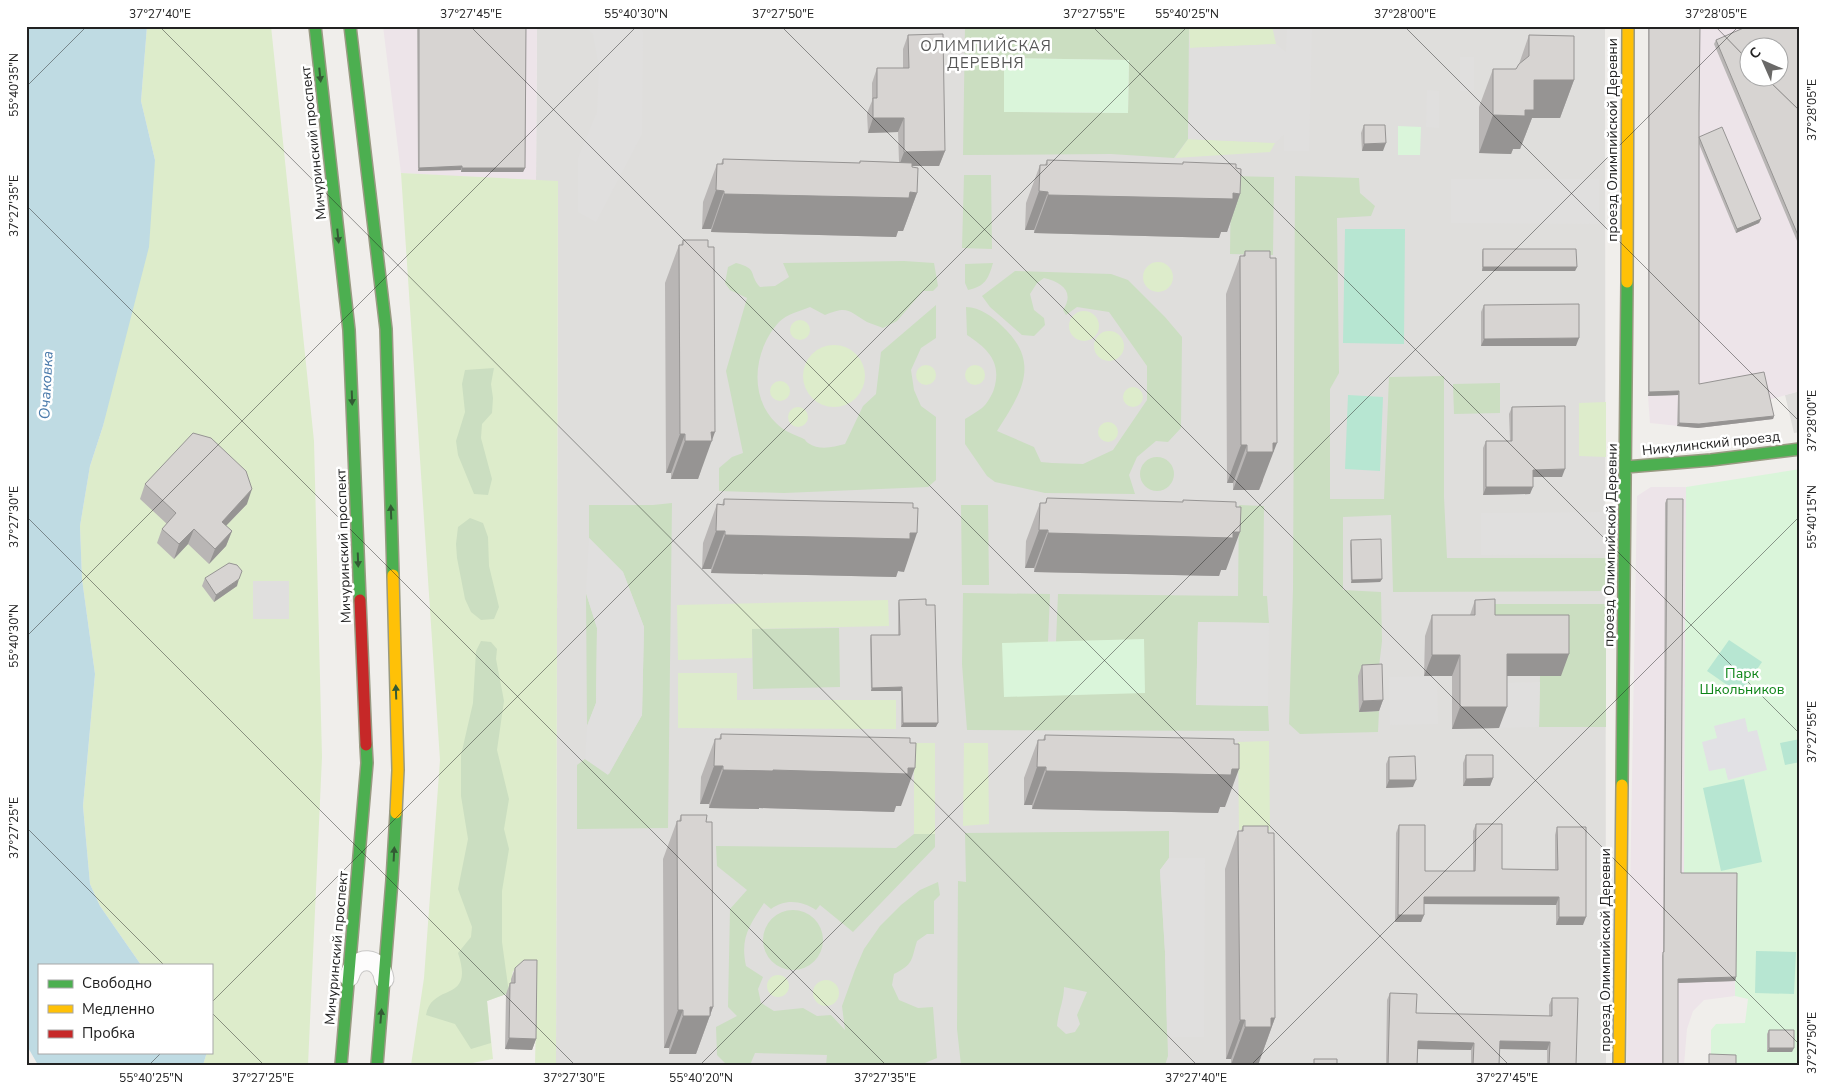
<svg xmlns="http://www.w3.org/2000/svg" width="1826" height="1091" font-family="'Nunito Sans',sans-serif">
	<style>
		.residential { fill: #dfdedc }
		.industrial { fill: #ede4e9; fill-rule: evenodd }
		.grass { fill: #ddeccb }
		.forest { fill: #cbdec1; fill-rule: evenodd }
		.park { fill: #daf5da }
		.pitch { fill: #b7e6d2 }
		.parking { fill: #e0dfde }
		.plaza { fill: #e2e1e5 }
		.water { fill: #bfdbe3 }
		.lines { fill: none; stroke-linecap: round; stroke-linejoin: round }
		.street-casing { stroke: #c9c8c7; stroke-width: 21 }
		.fast-casing { stroke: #999a82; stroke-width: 14 }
		.slow-casing { stroke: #999a82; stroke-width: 14 }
		.jam-casing { stroke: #999a82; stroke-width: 14 }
		.street { stroke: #fdfcfc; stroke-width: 19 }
		.fast { stroke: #4caf50; stroke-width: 11 }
		.slow { stroke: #ffc107; stroke-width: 11 }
		.jam { stroke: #c62828; stroke-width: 11 }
		.wall { fill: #b9b6b5 }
		.shaded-wall { fill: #969493 }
		.building { fill: #d7d4d2; stroke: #969493; fill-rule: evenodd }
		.oneway { fill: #335a34 }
		.ticks { fill: none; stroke: #222; stroke-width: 1; stroke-opacity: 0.45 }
		.labels { text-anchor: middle; stroke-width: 5; stroke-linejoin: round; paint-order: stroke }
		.street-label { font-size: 14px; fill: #222; stroke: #fff }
		.park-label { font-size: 14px; fill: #0c8416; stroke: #fff }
		.neighbourhood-label { font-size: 15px; letter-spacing: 1px; fill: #555; stroke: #fff }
		.water-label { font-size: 15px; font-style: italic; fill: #4a7aab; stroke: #fff }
		.neatline { fill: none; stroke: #222; stroke-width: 2 }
		.ticks-label { font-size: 12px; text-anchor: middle; fill: #222 }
	</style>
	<rect width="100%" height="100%" fill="#f0eeeb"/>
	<!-- residential -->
	<path class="residential" d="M537,26H1605L1606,1065H556L558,181H536Z
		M1800,391V432L1794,433L1785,395Z"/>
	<!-- industrial -->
	<path class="industrial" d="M383,26H537L536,181L401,173Z
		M1648,26H1793L1800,41V391L1768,400L1773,419L1698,428L1650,423L1648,396ZM1748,48H1778V78H1748Z
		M1651,487H1686L1684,875L1736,878L1735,996L1704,1000L1693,1011L1687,1029L1684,1065H1627L1637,496Z"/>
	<!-- grass -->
	<path class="grass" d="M147,26H271L314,441L322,757L308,1065H203L207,1052H211V965H141L100,906L90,884L83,806L95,674L82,579L80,526L90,466L103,426L155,160L141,101Z
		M1189,26H1272L1276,44L1190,48Z
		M1188,139L1275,143L1270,152L1175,158Z
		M401,173L558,181L556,1065H535L537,970L513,971L509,993L487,1001L493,1059L462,1065H411L424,978L440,760Z
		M1143 277a15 15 0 1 1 30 0a15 15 0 1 1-30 0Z
		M1069 326a15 15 0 1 1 30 0a15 15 0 1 1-30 0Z
		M790 330a10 10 0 1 1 20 0a10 10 0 1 1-20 0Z
		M1094 346a15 15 0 1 1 30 0a15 15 0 1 1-30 0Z
		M803 376a31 31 0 1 1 62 0a31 31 0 1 1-62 0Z
		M916 375a10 10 0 1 1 20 0a10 10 0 1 1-20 0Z
		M965 375a10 10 0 1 1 20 0a10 10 0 1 1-20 0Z
		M770 391a10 10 0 1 1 20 0a10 10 0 1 1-20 0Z
		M1123 397a10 10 0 1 1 20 0a10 10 0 1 1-20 0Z
		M1606,402V457L1579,456V403Z
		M788 417a10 10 0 1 1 20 0a10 10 0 1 1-20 0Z
		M1098 432a10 10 0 1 1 20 0a10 10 0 1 1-20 0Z
		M888,600L889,626L752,629V658L678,660L677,605Z
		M678,673H737V700H896V729L678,728Z
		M1269,741L1270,830H1239L1238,742Z
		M914,743H935V834H914Z
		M964,743H988L989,824L963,826Z
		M767 986a11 11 0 1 1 22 0a11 11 0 1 1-22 0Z
		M813 993a13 13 0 1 1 26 0a13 13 0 1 1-26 0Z"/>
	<!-- forest -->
	<path class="forest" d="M965,26H1189L1188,139L1174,158L1111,154L963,155ZM1005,58L1129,60L1128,113L1004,112Z
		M964,175H991L992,249L962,248Z
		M1231,176L1274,177L1273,255L1230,254Z
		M1295,176L1359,178L1360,193L1375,206L1371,216L1337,218L1339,373L1330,389V499H1384L1389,377L1444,376V497L1447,558H1606V591L1393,592L1391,515L1343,517V590L1381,592L1382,641L1378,675L1358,676L1359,712L1379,711L1378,732L1300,734L1289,724L1293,589Z
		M904,261L934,263L938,286L933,291H923L897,321L883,328C878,326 872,324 867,322C849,311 848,305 825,315L810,307C800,311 787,314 779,322C754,349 748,396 776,423C784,431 792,434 802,438C808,441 803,439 808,443C820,451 833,447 845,444L863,406L876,394L881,352L936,305V338L921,348L911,370L914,390L921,406L936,417V480L928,487L784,493L719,491V468L732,457L743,453L726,371L747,298L730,290L725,283L728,267L736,263C759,269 748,274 760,287L775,286L789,277L783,263Z
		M993,263C988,280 985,286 968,290L965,283V264Z
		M1015,271L1111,274L1128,280L1165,317L1182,337L1181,428L1168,442L1156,441L1137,457L1129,475L1135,494L1045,493L995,482L987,476L965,444V419C971,415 977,412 982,408C987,404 992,395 994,389C1002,362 988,349 967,335L966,307C980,307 993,317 1002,326C1042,363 1021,393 997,431L1034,447L1041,462L1052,463L1083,464L1113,450L1147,400V366L1109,312L1077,307L1066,315L1063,310C1075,292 1062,282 1044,278L1037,283L1030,294L1034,310L1044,318L1045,325L1034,336L1022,335L990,307L982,296Z
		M494,368L491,384L493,398L492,413L482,424L481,438L492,479L488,495L474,494L458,455L456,441L465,412L462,384L465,370Z
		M1500,383V413L1454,414L1453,384Z
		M1140 474a17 17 0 1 1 34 0a17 17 0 1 1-34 0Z
		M672,503L668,828L577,829V765L585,759L609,774L642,715L644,627L623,572L589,538V505H653Z
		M961,505H988L989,585H962Z
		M1239,505L1264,506L1263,596H1267L1269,623L1198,622L1196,705L1268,706L1269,731L967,730L962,664L963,593L1050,594L1048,642L1002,643L1144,640L1056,642L1058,594L1238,596Z
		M470,518L483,523L488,537L489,566L499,607L494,619L481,620L471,612L465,599L457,558L456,544L458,527Z
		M586,593L597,628L596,703L587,726Z
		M1487,604H1606V727H1539L1540,676L1487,636Z
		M839,628L840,687L753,689L752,629Z
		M481,641L491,642L497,649L496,659L504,701L497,750L509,799L504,829L509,849L502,891V942L509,993L487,1001L491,1043L471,1049L455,1024L426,1015C431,987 462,998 462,973C462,967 460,959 458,953L471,937L472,927L458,889L468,839L461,796V755L473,703L476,651Z
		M1169,831V858L1160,870L1165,952L1168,1056L1165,1065H961L957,1029L958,881L966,882L965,833ZM1064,987L1087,992L1077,1015L1080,1024L1075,1032L1066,1034L1057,1026C1058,1012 1064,1001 1064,987Z
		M914,834H935V847L853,932L820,905L816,910C803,901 785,898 771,909L764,903C749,926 740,938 746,966L763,977L758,989L761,1003L774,1011L803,1008L817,1016L831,1015L845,1030L842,1006L855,970L864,949L880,926L901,905L920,890L938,882L940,895L934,901V934H927L917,941C911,960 914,964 894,974L892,985L899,1000L918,1008L933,1007L937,1058L920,1065H826L827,1055L755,1053L750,1065H727L717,1055L716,1027L737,1016L728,1007L730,909L747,890L717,866L716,846L896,848Z
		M763 940a30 30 0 1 1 60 0a30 30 0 1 1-60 0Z"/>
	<!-- park -->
	<path class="park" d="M1004,58L1129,60L1128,113L1004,112Z
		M1398,126L1421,127L1420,155H1398Z
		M1800,469V1065H1735L1711,1056V1030L1716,1024L1745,1023L1748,999L1735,996L1736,878L1684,875L1686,487Z
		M1144,639L1145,693L1004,697L1002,643Z"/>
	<!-- pitch -->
	<path class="pitch" d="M1345,229H1405L1404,344L1343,343Z
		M1348,395L1383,397L1380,471L1345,469Z
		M1729,640L1762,662L1740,694L1707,671Z
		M1800,739V762L1785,765L1780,743Z
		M1744,779L1762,862L1721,871L1703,788Z
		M1756,951L1796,952L1794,994L1755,993Z"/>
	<!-- parking -->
	<path class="parking" d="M586,26H639L643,32L642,134L596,222L578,212V158L597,112L599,67L593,35Z
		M1287,26H1312L1309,151H1284V135L1275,143L1188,139L1190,48L1276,44L1286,52Z
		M1460,57H1474V91H1460Z
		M1427,90L1439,91V128L1426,127Z
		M1451,179H1599V224L1451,223Z
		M1607,512L1606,554L1481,555V513Z
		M589,538L623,572L644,627L642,715L608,775L585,759L587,726L596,703L597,628L586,593Z
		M253,581H289V619H253Z
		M1198,622L1269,623L1268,706L1196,705Z
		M1437,676L1438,724L1390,725L1389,677Z
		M1540,682L1539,727L1499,728L1500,683Z
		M1169,858H1205L1204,1037H1171L1167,1034L1165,952L1160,870Z"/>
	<!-- plaza -->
	<path class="plaza" d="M1745,718L1748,732L1757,730L1767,770L1728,780L1725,768L1709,771L1702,742L1717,738L1714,726Z"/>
	<!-- water -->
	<path class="water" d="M26,26H147L141,101L155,160L149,247L103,426L90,466L80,526L82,579L95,674L83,806L90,884L100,906L141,965H39V1052H207L203,1065H38L26,1044Z"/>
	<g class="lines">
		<!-- street casing -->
		<g class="street-casing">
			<path id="street" d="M349,977C355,954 381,956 384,979"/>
		</g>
		<!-- fast casing -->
		<g class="fast-casing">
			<path id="fast" d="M315,26L349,330L360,600
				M350,26L386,329L393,575
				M1626,467L1711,460L1800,449
				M1622,785L1627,282
				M341,1065L367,763L366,745
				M377,1065L392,880L396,813"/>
		</g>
		<!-- slow casing -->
		<g class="slow-casing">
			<path id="slow" d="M1627,282L1628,26
				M393,575L398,770L396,813
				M1619,1065L1622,785"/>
		</g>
		<!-- jam casing -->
		<g class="jam-casing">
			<path id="jam" d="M360,600L366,745"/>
		</g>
		<!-- street -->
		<use href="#street" class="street"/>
		<!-- fast -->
		<use href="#fast" class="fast"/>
		<!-- slow -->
		<use href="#slow" class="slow"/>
		<!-- jam -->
		<use href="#jam" class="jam"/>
	</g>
	<!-- wall -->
	<path class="wall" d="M417,26H526L525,168L523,172H461V170L418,171Z
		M1648,26H1700L1699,137L1761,219L1759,223L1736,233L1699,144V384L1774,416L1773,419L1698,428L1677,426L1678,395L1648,396Z
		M1800,34V248L1714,44L1716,40Z
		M908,35L945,151L939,166H912L917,193L903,231H898L896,237L711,232V229H702L703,202L717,164H721L723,159L859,163L860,161L899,162L898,132L868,133L867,113L872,101V83L877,68H903V49Z
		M1529,35L1574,80L1560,118H1532L1520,149H1513L1511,154L1479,153V107L1493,69H1516L1519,64Z
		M1364,125L1383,151H1362L1361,133Z
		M1047,160L1236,168L1240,194L1227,232H1221L1219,238L1034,233V230H1025L1026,203L1040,165H1045Z
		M683,240L701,470L698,479H671V473H666L665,283L679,245H681Z
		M1483,249L1577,267L1575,271H1482V252Z
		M1245,251L1263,481L1259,490H1233V483H1227L1226,294L1240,256H1243Z
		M1484,305L1576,346H1481V312Z
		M1512,407L1562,477H1533L1530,494L1483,495V448L1486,441H1510L1509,414Z
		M145,484L247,504L226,526L232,531L226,546L209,564L188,544L174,559L157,543L162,529L167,524L140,499Z
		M1047,498L1226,570H1221L1219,576L1034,572V568H1025L1026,541L1040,503H1045Z
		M724,499L904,572L898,571L896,577L711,573V569H702L703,543L717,504L722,505Z
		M1667,499L1681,873L1736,977L1735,981L1678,983V1065H1662V956L1663,952L1665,503Z
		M1351,540L1382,579L1380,582L1351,583L1350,544Z
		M205,578L237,586L214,602L202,586Z
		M899,600L926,605L936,727H901V691H871L870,639L871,635H898V603Z
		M1475,600L1495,615L1561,676H1507L1499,728L1452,729V676H1424L1425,636L1432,615H1470Z
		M1362,665L1383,700L1379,711L1359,712L1358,676Z
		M721,734L901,806H896L894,812L759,808V809L709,808V804H700L701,777L715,739H719Z
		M1045,735L1225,807H1220L1218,813L1032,809V805H1024V778L1038,740H1043Z
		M1466,755L1493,778L1490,786H1463V763Z
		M1389,757L1413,787L1386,788V764Z
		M681,815L706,822L713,1007L696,1054H669V1048H664L663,859L677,821H679Z
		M1476,824L1502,869H1555V835L1557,827L1583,925H1556V905L1424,904V915L1421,922H1395L1396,833L1399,825L1425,871H1473V831Z
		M1243,826L1275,1018L1258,1065H1231V1059H1226L1225,869L1238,831H1241Z
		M515,968L536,1039L532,1050L505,1049L506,994L510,983H511V979Z
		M1390,993L1416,1013L1549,1016V1005L1552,998L1576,1065H1547V1050L1499,1049V1065H1471V1050L1418,1049L1417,1065H1386L1387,1000Z
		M1769,1030L1792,1052H1767V1034Z"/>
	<!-- shaded-wall -->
	<path class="shaded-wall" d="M1534,80H1574L1560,118H1532L1520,149H1513L1511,154L1479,153L1493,115Z
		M873,118H904L898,132L868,133Z
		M1386,143L1383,151H1362L1364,144Z
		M945,151L939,166H899L904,152Z
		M462,166L461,170L418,171L419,168Z
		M462,168H525L523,172H461Z
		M716,190L724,191L711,229H702Z
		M1039,191L1048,192L1034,230H1025Z
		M910,192L917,193L903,231H898L896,237L711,232L724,194Z
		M1233,193L1240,194L1227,232H1221L1219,238L1034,233L1048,195Z
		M1761,219L1759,223L1736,233L1737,229Z
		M1483,267H1577L1575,271H1482Z
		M1579,338L1576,346H1481L1484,339Z
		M1679,391L1678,395L1648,396L1649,392Z
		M1774,416L1773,419L1698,428L1677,426L1679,423Z
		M711,432H715L698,479H671L685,441Z
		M680,434H685L671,473H666Z
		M1273,443H1277L1259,490H1233L1247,452Z
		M1241,445H1247L1233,483H1227Z
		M1565,469L1562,477H1530L1533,470Z
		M1486,487H1533L1530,494L1483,495Z
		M252,489L247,504L216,536L222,522Z
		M194,529L188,544L174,559L179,544Z
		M1039,530H1048L1034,568H1025Z
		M232,531L226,546L209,564L215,549Z
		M716,531H725L711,569H702Z
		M1240,532L1226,570H1221L1219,576L1034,572L1048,533Z
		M917,533L904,572L898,571L896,577L711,573L725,535Z
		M239,579L237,586L214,602L216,595Z
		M1382,579L1380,582L1351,583L1352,580Z
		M1507,654H1569L1561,676H1500Z
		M1432,655H1460L1452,676H1424Z
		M902,687L901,691H871L872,688Z
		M1383,700L1379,711L1359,712L1363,701Z
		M1460,707H1507L1499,728L1452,729Z
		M903,723H938L936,727H901Z
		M714,766H723L709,804H700Z
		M1037,767H1046L1032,805H1024Z
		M915,768L901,806H896L894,812L759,808V809L709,808L723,770Z
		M1239,769L1225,807H1220L1218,813L1032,809L1046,771Z
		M1493,778L1490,786H1463L1466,779Z
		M1389,780H1416L1413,787L1386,788Z
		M1424,897H1559L1556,905L1421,904Z
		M1398,915H1424L1421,922H1395Z
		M1559,917H1586L1583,925H1556Z
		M1736,977L1735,981L1677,983L1678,979Z
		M710,1007H713L696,1054H669L683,1016Z
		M678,1010H683L669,1048H664Z
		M1271,1018H1275L1258,1065H1231L1245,1027Z
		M1240,1020H1245L1231,1059H1226Z
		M509,1038L536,1039L532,1050L505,1049Z
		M1418,1041L1474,1043L1471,1050L1415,1049Z
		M1500,1041L1550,1042L1547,1050L1497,1049Z
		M1769,1048H1794L1792,1052H1767Z"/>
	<!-- building -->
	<path class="building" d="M419,26H526L525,168H462V166L419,168Z
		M1649,26H1700L1699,112V384L1764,372L1774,416L1699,424L1679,423V391L1649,392Z
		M1748,26H1796L1800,34V240L1716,40ZM1748,48H1778V78H1748Z
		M943,34L945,151L904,152V118H873V98H877V68H909L908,35Z
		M1529,35L1574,36V80H1534V110H1525V116L1493,115V69H1516L1519,64L1529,56Z
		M1364,125H1385L1386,143L1364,144Z
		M1722,127L1761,219L1737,229L1699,137Z
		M723,159L860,163V161L912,163V167L918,168L917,193L910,192L909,198L724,194V191L716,190L717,164H723Z
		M1047,160L1183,164V162L1236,164V168L1241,169L1240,194L1233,193V199L1048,195V192L1039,191L1040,165H1047Z
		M683,240H708V247H714L715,432H711L712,441H685V434H680L679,245H683Z
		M1483,249H1576L1577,267H1483Z
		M1245,251H1270V258H1276L1277,443H1273V452H1247V445H1241L1240,256H1245Z
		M1579,304V338L1484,339V305Z
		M1565,406V469L1533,470V487H1486V441H1512V407Z
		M193,433L211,438L246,471L252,489L222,522L232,531L215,549L194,529L179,544L162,529L176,513L145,484Z
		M1047,498L1183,502V500L1236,502V507H1241L1240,532H1233V538L1048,533V530H1039L1040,503H1046Z
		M724,499L913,503V508H918L917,533H910V539L725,535V531H716L717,504L724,505Z
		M1667,499H1683L1681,873H1737L1736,977L1678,979V1065H1663V952H1664Z
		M1381,539L1382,579L1352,580L1351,540Z
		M229,563L237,565L242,571L239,579L216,595L205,578Z
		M926,599V605H935L938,723H903L902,687L872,688L871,635H900L899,600Z
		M1495,599V615H1569V654H1507V707H1460V655H1432V615H1475V600Z
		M1382,664L1383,700L1363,701L1362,665Z
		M721,734L910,738V743H916L915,768H908V774L773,770V771L723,770V766H714L715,739H721Z
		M1045,735L1234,739V744H1239V769H1232L1231,775L1046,771V767H1037L1038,740H1045Z
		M1466,755H1493V778L1466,779Z
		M1415,756L1416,780H1389V757Z
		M681,815H707L706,822H712L713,1007H710V1016H683V1010H678L677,821H681Z
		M1476,824H1502V869L1558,870L1557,827H1586V917H1559V897H1424V915H1398L1399,825H1425V871H1475Z
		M1243,826H1268V833H1274L1275,1018H1271V1027H1245V1020H1240L1238,831H1243Z
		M524,960H537L536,1039L509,1038L510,983H515V968Z
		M1390,993L1417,994L1416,1013L1552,1016V998H1578L1576,1065H1549L1550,1042L1500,1041L1499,1065H1473L1474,1043L1418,1041L1417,1065H1388Z
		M1769,1030H1794V1048H1769Z
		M1709,1054L1736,1055V1065H1709Z
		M1314,1059H1337V1065H1314Z"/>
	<!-- one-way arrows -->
	<defs><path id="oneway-solid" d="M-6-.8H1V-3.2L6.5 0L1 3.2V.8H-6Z" transform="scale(1.25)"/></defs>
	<g class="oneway">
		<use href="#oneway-solid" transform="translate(320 75) rotate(84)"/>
		<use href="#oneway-solid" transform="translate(338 236) rotate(84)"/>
		<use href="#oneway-solid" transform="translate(352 398) rotate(88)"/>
		<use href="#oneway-solid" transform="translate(391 512) rotate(-92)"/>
		<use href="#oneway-solid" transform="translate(358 560) rotate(88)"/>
		<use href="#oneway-solid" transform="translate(396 692) rotate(-92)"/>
		<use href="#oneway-solid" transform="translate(394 854) rotate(-87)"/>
		<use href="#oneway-solid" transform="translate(381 1016) rotate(-85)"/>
	</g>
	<!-- ticks -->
	<path class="ticks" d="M159,26L1197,1065M470,26L1509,1065M781,26L1800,1045M1092,26L1800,734M1404,26L1800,422M1715,26L1748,60M1766,78L1800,111M26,87L87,26M26,205L886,1065M26,516L575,1065M26,637L637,26M26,827L164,965M211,1003L1188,26M211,1012L264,1065M149,1065L162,1052M700,1065L1739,26M1251,1065L1800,516"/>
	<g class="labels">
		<!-- street labels -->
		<g class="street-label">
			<text transform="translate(1612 140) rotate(-90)" y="5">проезд Олимпийской Деревни</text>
			<text transform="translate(313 143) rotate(-96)" y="5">Мичуринский проспект</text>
			<text transform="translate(1711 443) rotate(-6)" y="5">Никулинский проезд</text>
			<text transform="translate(1610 545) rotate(-89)" y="5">проезд Олимпийской Деревни</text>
			<text transform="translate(343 546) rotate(-92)" y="5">Мичуринский проспект</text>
			<text transform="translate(336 948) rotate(-85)" y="5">Мичуринский проспект</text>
			<text transform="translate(1605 950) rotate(-90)" y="5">проезд Олимпийской Деревни</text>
		</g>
		<!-- park labels -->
		<g class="park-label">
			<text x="1742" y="678">Парк<tspan x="1742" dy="16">Школьников</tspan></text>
		</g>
		<!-- neighbourhood labels -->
		<g class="neighbourhood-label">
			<text x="986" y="51">ОЛИМПИЙСКАЯ<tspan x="986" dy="17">ДЕРЕВНЯ</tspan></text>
		</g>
		<!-- water labels -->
		<g class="water-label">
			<text transform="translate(46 385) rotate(-87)" y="5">Очаковка</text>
		</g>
	</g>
	<!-- border -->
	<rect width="1826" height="1091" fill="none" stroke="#ffffff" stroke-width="55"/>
	<!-- legend -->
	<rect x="38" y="964" width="175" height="90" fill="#ffffff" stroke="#a7a7a7"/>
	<rect x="48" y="980" width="25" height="8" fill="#4caf50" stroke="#a7a7a7"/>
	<text x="82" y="988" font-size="15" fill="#222222">Свободно</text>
	<rect x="48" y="1005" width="25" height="8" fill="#ffc107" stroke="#a7a7a7"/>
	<text x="82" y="1014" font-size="15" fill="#222222">Медленно</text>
	<rect x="48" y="1030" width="25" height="8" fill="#c62828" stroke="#a7a7a7"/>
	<text x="82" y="1038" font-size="15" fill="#222222">Пробка</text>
	<!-- north arrow -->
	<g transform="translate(1764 62) rotate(315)"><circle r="24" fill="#ffffff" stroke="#a7a7a7"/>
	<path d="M0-4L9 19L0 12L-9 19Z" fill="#6a6968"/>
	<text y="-8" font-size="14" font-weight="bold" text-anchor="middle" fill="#222222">С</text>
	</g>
	<rect x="28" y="28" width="1770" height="1036" class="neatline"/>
	<g class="ticks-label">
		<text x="160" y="18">37°27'40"E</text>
		<text x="471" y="18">37°27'45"E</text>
		<text x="636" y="18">55°40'30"N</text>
		<text x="783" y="18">37°27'50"E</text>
		<text x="1094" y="18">37°27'55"E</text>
		<text x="1187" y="18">55°40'25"N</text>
		<text x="1405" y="18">37°28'00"E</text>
		<text x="1716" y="18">37°28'05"E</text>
		<text transform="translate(14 85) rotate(-90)" y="4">55°40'35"N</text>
		<text transform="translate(1812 110) rotate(-90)" y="4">37°28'05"E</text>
		<text transform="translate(14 206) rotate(-90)" y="4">37°27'35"E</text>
		<text transform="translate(1812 421) rotate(-90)" y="4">37°28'00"E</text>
		<text transform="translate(1812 517) rotate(-90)" y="4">55°40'15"N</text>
		<text transform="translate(14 517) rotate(-90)" y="4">37°27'30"E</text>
		<text transform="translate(14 636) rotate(-90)" y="4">55°40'30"N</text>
		<text transform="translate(1812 732) rotate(-90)" y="4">37°27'55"E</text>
		<text transform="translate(14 828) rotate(-90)" y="4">37°27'25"E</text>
		<text transform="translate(1812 1043) rotate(-90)" y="4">37°27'50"E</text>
		<text x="151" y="1082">55°40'25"N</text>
		<text x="263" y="1082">37°27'25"E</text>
		<text x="574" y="1082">37°27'30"E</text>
		<text x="701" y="1082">55°40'20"N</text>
		<text x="885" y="1082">37°27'35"E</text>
		<text x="1196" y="1082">37°27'40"E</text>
		<text x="1507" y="1082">37°27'45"E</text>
	</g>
</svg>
